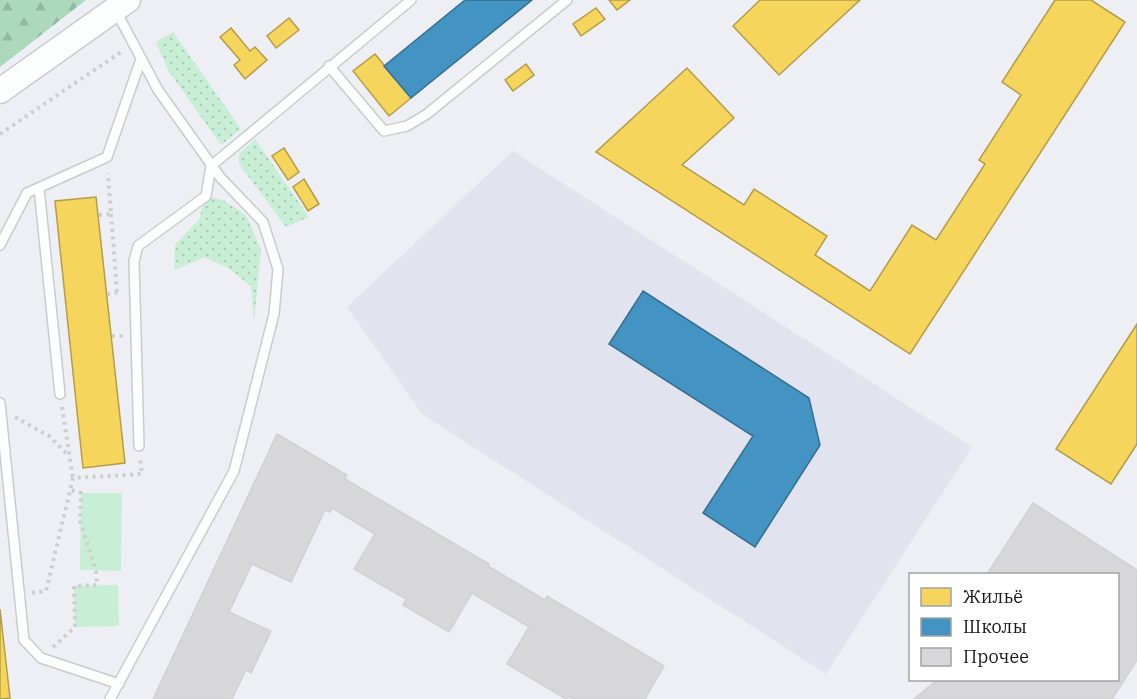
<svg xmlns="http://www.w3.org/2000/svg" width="1137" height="699" font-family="'IBM Plex Serif',serif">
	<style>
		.built { fill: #e1e4ef }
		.grass { fill: url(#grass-dots) }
		.forest { fill: url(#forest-firs) }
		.green { fill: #c9eed6 }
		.homes { fill: #f6d55c; stroke: #b49d49; stroke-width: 1.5 }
		.schools { fill: #4393c3; stroke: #366f91; stroke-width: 1.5 }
		.building { fill: #d7d6d8; stroke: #d2d1d2; stroke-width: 1.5 }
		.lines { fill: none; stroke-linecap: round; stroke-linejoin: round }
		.service-casing { stroke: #cacbcf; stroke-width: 12 }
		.tertiary-casing { stroke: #cacbcf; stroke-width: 27 }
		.path { stroke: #cdced0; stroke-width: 4; stroke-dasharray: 3 4.5; stroke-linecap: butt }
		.service { stroke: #fcfdfd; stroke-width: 9 }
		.tertiary { stroke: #fcfdfd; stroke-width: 24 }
	</style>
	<defs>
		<pattern id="grass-dots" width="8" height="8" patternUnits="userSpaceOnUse" patternTransform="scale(1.5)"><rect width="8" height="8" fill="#c9eed6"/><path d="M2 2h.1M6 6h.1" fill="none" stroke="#acccb7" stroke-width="1.8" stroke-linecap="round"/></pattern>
		<pattern id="forest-firs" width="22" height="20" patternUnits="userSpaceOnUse" patternTransform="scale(1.5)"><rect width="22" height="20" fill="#acd9bc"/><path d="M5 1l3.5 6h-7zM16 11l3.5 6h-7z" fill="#93baa1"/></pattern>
	</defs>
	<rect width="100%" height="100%" fill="#eeeff4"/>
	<!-- built -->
	<path class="built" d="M513,151L972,447L826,674L422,414L347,307Z"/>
	<!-- grass -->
	<path class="grass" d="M173,32L241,129L221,145L168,70L156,42Z
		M255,139L309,217L286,227L239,164V154Z
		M206,196L223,200L246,215L261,250L254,320L251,286L228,268L205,257L174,270L175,245L199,219Z"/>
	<!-- forest -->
	<path class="forest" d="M0,0H86L0,67Z"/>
	<!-- green -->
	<path class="green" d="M81,493H122L121,571L80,570Z
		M118,585L119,626L75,627L74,586Z"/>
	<!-- homes -->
	<path class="homes" d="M609,0H630L617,10Z
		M760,0H860L779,75L733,26Z
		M1055,0H1091L1125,22L910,354L596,152L687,68L734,118L682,165L744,205L754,189L827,236L815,255L870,291L912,225L936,240L985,164L979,160L1021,95L1002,82Z
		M596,8L605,19L581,36L573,24Z
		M289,18L299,30L276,48L267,36Z
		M231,28L250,51L255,47L267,60L245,79L234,65L240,60L220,37Z
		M375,54L411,98L389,116L353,71Z
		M526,64L534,75L513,91L505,80Z
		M284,148L299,172L288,180L272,156Z
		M304,179L319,204L308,211L293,187Z
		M96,197L125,463L83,468L55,201Z
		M1137,324V444L1111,484L1056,449Z
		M0,609L10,698L0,699Z"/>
	<!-- schools -->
	<path class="schools" d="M465,0H532L411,98L384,66Z
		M643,291L809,398L820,445L755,547L703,513L753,436L609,344Z"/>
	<!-- building -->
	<path class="building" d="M277,434L347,475L345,479L489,564L488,566L545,600L547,596L664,666L645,699H574L569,697L566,699L507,664L529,627L472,593L449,632L403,605L406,599L354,569L375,534L332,508L330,512L325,510L291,582L252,564L229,612L271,631L251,673L246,670L232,699H153Z
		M1033,503L1137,570V660L1112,699H914L937,680H1118V574H987Z"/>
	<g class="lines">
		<!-- service casing -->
		<g class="service-casing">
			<path id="service" d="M329,66L384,131L407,126L427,114L567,0
				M39,188L60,394
				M0,245L27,193L107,157L141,59
				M0,403L24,640L41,658L119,684
				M139,446L134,261L138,246L206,196L211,166L411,0
				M110,699L234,471L274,314L278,269L263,222L220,177L158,90L116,11"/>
		</g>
		<!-- tertiary casing -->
		<g class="tertiary-casing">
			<path id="tertiary" d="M0,91L128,0"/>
		</g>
		<!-- path -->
		<path class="path" d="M0,134L121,52
			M111,214L117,292
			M99,215L111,214L108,173
			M107,294L119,292
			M112,336H123
			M62,407L73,478
			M15,417L49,436L69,456
			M32,593L46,591L73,478L142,474L140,459
			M53,647L75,627L74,586L97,585L96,571L80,521L81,493L70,490"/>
		<!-- service -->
		<use href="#service" class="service"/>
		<!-- tertiary -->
		<use href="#tertiary" class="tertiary"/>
	</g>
	<!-- legend -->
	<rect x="909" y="573" width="210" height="108" fill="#ffffff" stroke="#a3a3a5" stroke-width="1.5"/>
	<rect x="921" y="588" width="30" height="18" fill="#f6d55c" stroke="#a3a3a5" stroke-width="1.5"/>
	<text x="963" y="603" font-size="18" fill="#191a1d">Жильё</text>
	<rect x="921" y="618" width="30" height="18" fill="#4393c3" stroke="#a3a3a5" stroke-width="1.5"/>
	<text x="963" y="633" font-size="18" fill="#191a1d">Школы</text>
	<rect x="921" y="648" width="30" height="18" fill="#d7d6d8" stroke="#a3a3a5" stroke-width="1.5"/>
	<text x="963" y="663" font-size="18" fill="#191a1d">Прочее</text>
</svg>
